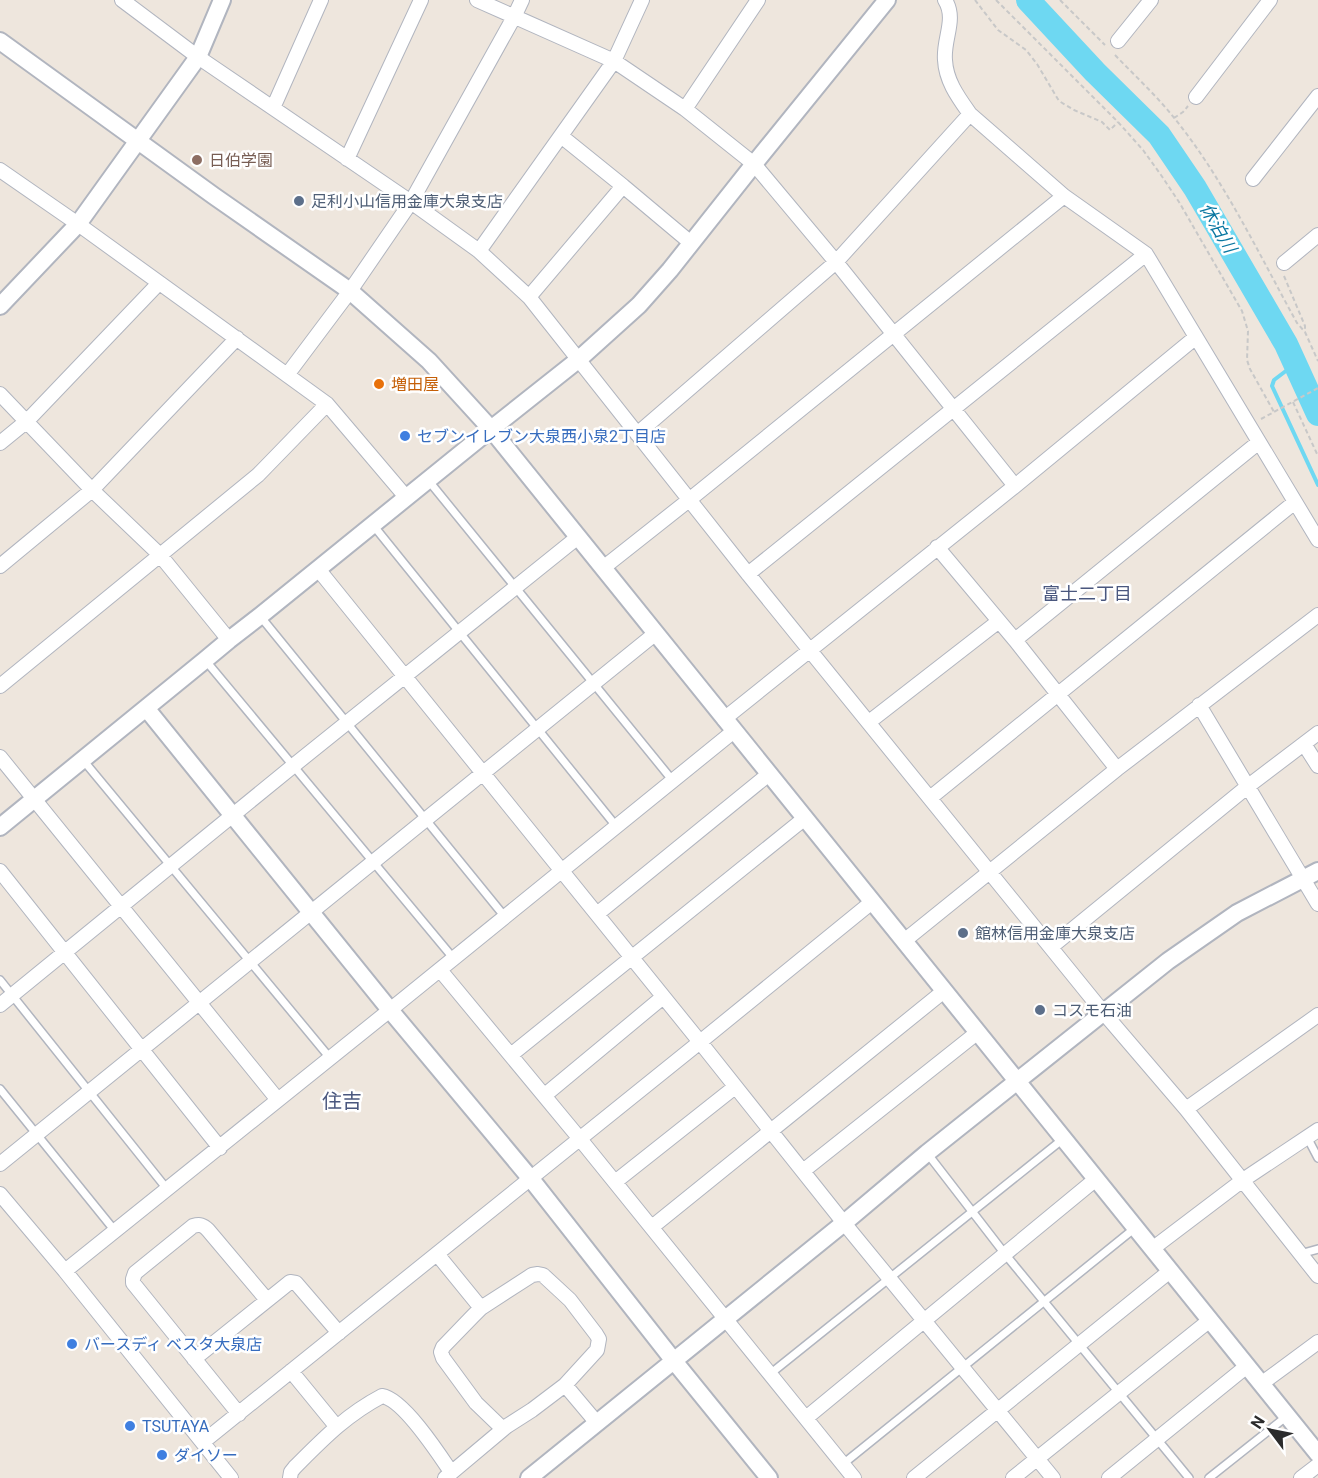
<svg xmlns="http://www.w3.org/2000/svg" width="1318" height="1478" font-family="Roboto,'Noto Sans JP',sans-serif">
	<style>
		.lines { fill: none; stroke-linecap: round; stroke-linejoin: round }
		.stream { stroke: #6ed8f2; stroke-width: 4 }
		.river { stroke: #6ed8f2; stroke-width: 24 }
		.service-casing { stroke: #b1b5bf; stroke-width: 10 }
		.minor-casing { stroke: #b1b5bf; stroke-width: 16 }
		.tertiary-casing { stroke: #b1b5bf; stroke-width: 20 }
		.path { stroke: #c8c8c8; stroke-width: 2; stroke-dasharray: 4.5 3; stroke-linecap: butt }
		.service { stroke: #fff; stroke-width: 7 }
		.minor { stroke: #fff; stroke-width: 14 }
		.tertiary { stroke: #fff; stroke-width: 16 }
		.education-dot { fill: #8d6e63; stroke: #fff; stroke-width: 2 }
		.service-dot { fill: #5c6f8a; stroke: #fff; stroke-width: 2 }
		.food-dot { fill: #e8710a; stroke: #fff; stroke-width: 2 }
		.shop-dot { fill: #3f7fe0; stroke: #fff; stroke-width: 2 }
		.labels { text-anchor: middle; stroke-width: 5; stroke-linejoin: round; paint-order: stroke }
		.education-label { font-size: 16px; fill: #785e54; stroke: #fff; text-anchor: start }
		.service-label { font-size: 16px; fill: #4e5e75; stroke: #fff; text-anchor: start }
		.food-label { font-size: 16px; fill: #c56008; stroke: #fff; text-anchor: start }
		.shop-label { font-size: 16px; fill: #366cbe; stroke: #fff; text-anchor: start }
		.water-label { font-size: 18px; font-style: italic; fill: #0a77a1; stroke: #fff }
		.neighbourhood-label { font-size: 18px; fill: #4a577e; stroke: #fff }
		.quarter-label { font-size: 20px; fill: #4a577e; stroke: #fff }
	</style>
	<rect width="100%" height="100%" fill="#eee6dd"/>
	<g class="lines">
		<!-- stream -->
		<path class="stream" d="M1295,364L1274,380L1272,386L1318,485"/>
		<!-- river -->
		<path class="river" d="M1028,0L1095,72L1159,135L1195,188L1286,344L1318,414"/>
		<!-- service casing -->
		<g class="service-casing">
			<path id="service" d="M428,480L673,781
				M373,525L616,826
				M260,616L505,917
				M206,661L454,959
				M83,760L330,1058
				M0,980L167,1189
				M0,1089L115,1231
				M1307,1137L1318,1158
				M927,1153L1005,1254L1189,1478
				M1300,1254L1318,1249
				M770,1374L1063,1139
				M843,1464L1135,1228
				M1209,1478L1287,1416"/>
		</g>
		<!-- minor casing -->
		<g class="minor-casing">
			<path id="minor" d="M122,0L198,57L411,202L479,251L529,297L748,574L1103,1012L1186,1109L1318,1276
				M477,0L614,61L685,109L754,164L836,262L1015,486
				M945,0C957,19 943,39 945,60C946,81 958,97 970,114
				M1118,41L1151,0
				M1196,97L1270,0
				M273,108L321,0
				M685,109L758,0
				M347,159L421,0
				M0,170L78,224L327,404L406,497
				M1253,179L1318,96
				M623,186L691,243
				M479,251L614,61L642,0
				M1284,263L1318,235
				M529,297L623,186L561,136
				M287,375L350,291L411,202L514,17L522,0
				M0,394L92,490L160,555L229,640
				M637,434L836,262L970,114L1064,196L1146,254L1318,540
				M0,443L27,421L159,283
				M937,547L1015,640L1117,769
				M0,566L92,490L237,338
				M603,568L689,500L1064,196
				M318,569L700,1042L844,1223L1053,1478
				M748,574L1146,254
				M1015,640L1259,442
				M0,686L258,475L327,404
				M1199,705L1318,904
				M724,719L1015,486L1196,337
				M869,722L999,621
				M1304,744L1318,766
				M0,757L278,1100
				M930,798L1295,502
				M0,871L220,1148
				M597,914L769,774
				M904,941L1117,769L1318,615
				M1051,947L1247,787L1318,733
				M440,970L580,1139L854,1478
				M0,1005L293,766L578,537
				M512,1054L805,818
				M545,1095L663,997
				M1186,1109L1318,1015
				M0,1164L656,633
				M803,1171L978,1032
				M615,1182L735,1087
				M0,1194L65,1271L231,1478
				M652,1227L944,991
				M1152,1249L1243,1180L1318,1130
				M437,1254L481,1308
				M65,1271L390,1010L734,731
				M194,1359L290,1282L296,1283L339,1333
				M291,1371L336,1426
				M1261,1384L1318,1342
				M565,1385L597,1423
				M239,1414L133,1283V1279L135,1273L193,1226C200,1224 203,1225 208,1230L267,1300
				M806,1418L1096,1179
				M203,1442L700,1042L872,902
				M290,1478L291,1472L295,1467C323,1439 346,1415 382,1396C403,1399 439,1454 451,1472
				M445,1478L507,1426L532,1410L565,1385L597,1350L599,1339L596,1334L570,1300L543,1275L538,1274L532,1275L481,1308L473,1316L443,1347L441,1352L443,1358L476,1403L503,1429
				M914,1478L1170,1271
				M1013,1478L1210,1320
				M1109,1478L1247,1366
				M1301,1478L1318,1465"/>
		</g>
		<!-- tertiary casing -->
		<g class="tertiary-casing">
			<path id="tertiary" d="M0,41L214,196L350,291L429,361L491,429L1318,1454
				M0,306L78,224L198,57L222,0
				M146,708L390,1010L531,1179L674,1361L769,1478
				M0,827L205,660L229,640L260,616L491,429L578,360L639,305L670,270L754,164L887,0
				M529,1478L844,1223L927,1153L1168,961L1237,913L1318,871"/>
		</g>
		<!-- path -->
		<path class="path" d="M975,0L998,30L1026,50L1037,64L1059,101L1074,110L1102,122L1110,130L1118,122
			M996,0L1118,122L1143,150L1161,175L1179,202L1242,311L1248,331L1247,360L1250,369L1274,412
			M1060,0L1105,45
			M1115,55C1135,76 1157,96 1175,119C1223,178 1260,256 1297,323L1305,332L1318,361
			M1174,118L1183,112L1188,106
			M1284,276L1305,326V332
			M1293,402L1318,456
			M1261,419L1318,388"/>
		<!-- service -->
		<use href="#service" class="service"/>
		<!-- minor -->
		<use href="#minor" class="minor"/>
		<!-- tertiary -->
		<use href="#tertiary" class="tertiary"/>
	</g>
	<!-- markers -->
	<circle class="education-dot" cx="197" cy="160" r="6"/>
	<g class="service-dot">
		<circle cx="299" cy="201" r="6"/>
		<circle cx="963" cy="933" r="6"/>
		<circle cx="1040" cy="1010" r="6"/>
	</g>
	<circle class="food-dot" cx="379" cy="384" r="6"/>
	<g class="shop-dot">
		<circle cx="405" cy="436" r="6"/>
		<circle cx="72" cy="1344" r="6"/>
		<circle cx="130" cy="1426" r="6"/>
		<circle cx="162" cy="1455" r="6"/>
	</g>
	<g class="labels">
		<!-- education labels -->
		<g class="education-label">
			<text x="209" y="166">日伯学園</text>
		</g>
		<!-- service labels -->
		<g class="service-label">
			<text x="311" y="207">足利小山信用金庫大泉支店</text>
			<text x="975" y="939">館林信用金庫大泉支店</text>
			<text x="1052" y="1016">コスモ石油</text>
		</g>
		<!-- food labels -->
		<g class="food-label">
			<text x="391" y="390">増田屋</text>
		</g>
		<!-- shop labels -->
		<g class="shop-label">
			<text x="417" y="442">セブンイレブン大泉西小泉2丁目店</text>
			<text x="84" y="1350">バースディ ベスタ大泉店</text>
			<text x="142" y="1432">TSUTAYA</text>
			<text x="174" y="1461">ダイソー</text>
		</g>
		<!-- water labels -->
		<g class="water-label">
			<text transform="translate(1218 228) rotate(60)" y="6">休泊川</text>
		</g>
		<!-- neighbourhood labels -->
		<g class="neighbourhood-label">
			<text x="1087" y="600">富士二丁目</text>
		</g>
		<!-- quarter labels -->
		<g class="quarter-label">
			<text x="342" y="1108">住吉</text>
		</g>
	</g>
	<!-- north arrow -->
	<g transform="translate(1270 1430) rotate(302)" stroke="#ffffff" stroke-width="4.5" paint-order="stroke">
	<path d="M0-4.5L10 22L0 15L-10 22Z" fill="#2b2b2b"/>
	<text y="-9" font-size="16" font-weight="bold" text-anchor="middle" fill="#2b2b2b">N</text>
	</g>
</svg>
